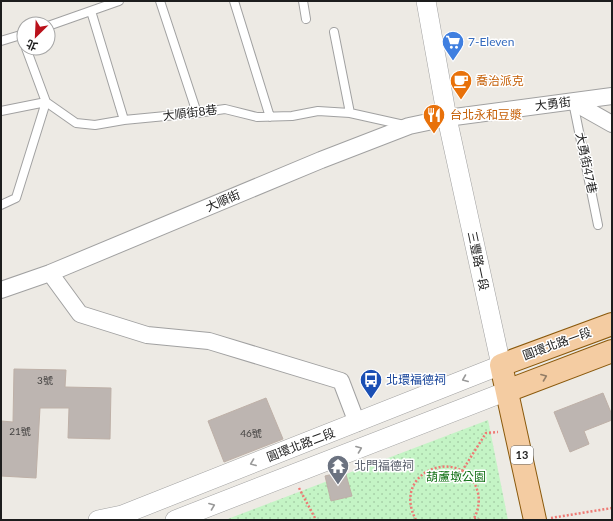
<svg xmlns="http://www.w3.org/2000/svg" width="613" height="521" font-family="Lato,'Noto Sans TC',sans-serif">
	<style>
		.park { fill: url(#park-dots) }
		.building { fill: #bdb5b1; stroke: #beb0a7 }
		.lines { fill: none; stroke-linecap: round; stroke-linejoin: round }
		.service-casing { stroke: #a1a1a1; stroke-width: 10 }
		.minor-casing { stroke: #a1a1a1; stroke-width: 18 }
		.tertiary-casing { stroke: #a1a1a1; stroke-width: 20 }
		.primary-casing { stroke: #8a590c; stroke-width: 24 }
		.path { stroke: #ee7a74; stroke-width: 2.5; stroke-dasharray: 2 2; stroke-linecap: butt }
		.service { stroke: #fff; stroke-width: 8 }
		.minor { stroke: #fff; stroke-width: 16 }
		.tertiary { stroke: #fff; stroke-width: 19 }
		.primary { stroke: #f4cca2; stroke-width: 22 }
		.oneway { stroke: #937d66 }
		.oneway2 { stroke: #999 }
		.labels { text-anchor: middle; stroke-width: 3; stroke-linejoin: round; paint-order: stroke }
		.number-label { font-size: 10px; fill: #454342 }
		.shield { fill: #fff; stroke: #616161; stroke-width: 1 }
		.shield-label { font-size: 11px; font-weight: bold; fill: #1d1d1d }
		.shop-label { font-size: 12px; fill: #366cbe; stroke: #fff; text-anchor: start }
		.food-label { font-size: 12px; fill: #c56008; stroke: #fff; text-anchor: start }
		.street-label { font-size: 12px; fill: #1d1d1d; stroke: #fff }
		.transit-label { font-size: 12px; fill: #164399; stroke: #fff; text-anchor: start }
		.worship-label { font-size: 12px; fill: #5b616d; stroke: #fff; text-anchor: start }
		.park-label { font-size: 12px; fill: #147217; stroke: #fff }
	</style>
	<defs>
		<pattern id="park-dots" width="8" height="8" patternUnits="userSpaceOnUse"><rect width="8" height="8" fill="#c4f4c5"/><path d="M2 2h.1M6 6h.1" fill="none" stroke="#a8d1a9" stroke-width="1.8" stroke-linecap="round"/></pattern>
	</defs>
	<rect width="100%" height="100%" fill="#edeae4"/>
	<!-- park -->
	<path class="park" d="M488,420L508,520H225Z"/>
	<!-- building -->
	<path class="building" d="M14,369L66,370L65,387L111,388L110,439L68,438L69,408H40L36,478L1,476V421L13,422Z
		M603,393L612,415V420L584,431L589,444L570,452L554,412Z
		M266,398L283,439L224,462L208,421Z
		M345,471L352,496L331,501L325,476Z"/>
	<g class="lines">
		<!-- service casing -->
		<g class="service-casing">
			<path id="service" d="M160,1L197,113
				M234,1L270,117
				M303,1L306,19
				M91,11L124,120
				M48,26L119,1
				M334,32L350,113
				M1,41L24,34
				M573,102L598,225
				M1,111L46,102L76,123L95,125L124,120L197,113L225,109L257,117L292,116L318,111L350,113L404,125
				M1,205L16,198L46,102L26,48"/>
		</g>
		<!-- minor casing -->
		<g class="minor-casing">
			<path id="minor" d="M573,102L612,124
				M50,273L80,314L147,335L209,341L341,381L357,423
				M1,290L50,273L321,160L409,126L447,118L612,96"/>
		</g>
		<!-- tertiary casing -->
		<g class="tertiary-casing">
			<path id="tertiary" d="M98,520L122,515L501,365L447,118L426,1
				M175,520L507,391"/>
		</g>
		<!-- primary casing -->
		<g class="primary-casing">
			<path id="primary" d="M507,391L612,351
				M535,520L501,365L612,324"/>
		</g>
		<!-- path -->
		<path class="path" d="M462,471L486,433L498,432
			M299,488L316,520
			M551,518L612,508
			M474,519L480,520
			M416,520C389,469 466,444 478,493C480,502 478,512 473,520"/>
		<!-- service -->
		<use href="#service" class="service"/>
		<!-- minor -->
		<use href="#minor" class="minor"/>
		<!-- tertiary -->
		<use href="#tertiary" class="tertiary"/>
		<!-- primary -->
		<use href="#primary" class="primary"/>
	</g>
	<!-- one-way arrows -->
	<defs><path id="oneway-chevron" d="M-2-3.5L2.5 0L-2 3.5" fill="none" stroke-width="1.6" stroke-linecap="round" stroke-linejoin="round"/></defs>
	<use class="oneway" href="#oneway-chevron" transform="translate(544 377) rotate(-21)"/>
	<g class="oneway2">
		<use href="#oneway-chevron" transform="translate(465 379) rotate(158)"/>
		<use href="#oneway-chevron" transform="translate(359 449) rotate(-21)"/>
		<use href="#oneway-chevron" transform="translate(253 463) rotate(159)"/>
		<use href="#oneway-chevron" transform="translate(212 506) rotate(-21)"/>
	</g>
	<!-- icons -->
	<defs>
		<g id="supermarket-pin" transform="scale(1.15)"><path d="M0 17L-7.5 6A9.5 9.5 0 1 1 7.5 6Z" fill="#3f7fe0" stroke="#fff"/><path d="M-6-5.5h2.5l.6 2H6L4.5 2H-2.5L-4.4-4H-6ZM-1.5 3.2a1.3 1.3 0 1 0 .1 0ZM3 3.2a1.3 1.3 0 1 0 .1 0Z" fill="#fff"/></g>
		<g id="cafe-pin" transform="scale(1.15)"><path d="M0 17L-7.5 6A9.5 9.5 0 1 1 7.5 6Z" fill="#e8710a" stroke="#fff"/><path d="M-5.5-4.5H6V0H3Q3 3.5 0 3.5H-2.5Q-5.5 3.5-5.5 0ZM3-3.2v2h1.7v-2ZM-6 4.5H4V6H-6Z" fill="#fff"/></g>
		<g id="restaurant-pin" transform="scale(1.15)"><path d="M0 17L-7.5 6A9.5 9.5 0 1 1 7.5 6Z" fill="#e8710a" stroke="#fff"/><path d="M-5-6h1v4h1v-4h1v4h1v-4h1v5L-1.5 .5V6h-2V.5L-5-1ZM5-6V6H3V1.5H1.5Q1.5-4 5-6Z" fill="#fff"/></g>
		<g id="bus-pin" transform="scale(1.15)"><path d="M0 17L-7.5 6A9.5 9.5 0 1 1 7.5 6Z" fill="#1a4fb4" stroke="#fff"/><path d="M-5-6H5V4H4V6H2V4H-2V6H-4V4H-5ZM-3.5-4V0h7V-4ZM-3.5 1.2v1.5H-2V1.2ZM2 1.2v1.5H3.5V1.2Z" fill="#fff"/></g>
		<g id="temple-pin" transform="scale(1.15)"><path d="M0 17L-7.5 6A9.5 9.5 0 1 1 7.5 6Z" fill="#6b7280" stroke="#fff"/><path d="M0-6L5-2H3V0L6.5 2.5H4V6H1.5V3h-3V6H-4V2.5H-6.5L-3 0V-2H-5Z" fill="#fff"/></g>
	</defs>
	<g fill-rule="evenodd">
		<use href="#supermarket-pin" x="453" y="42"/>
		<use href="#cafe-pin" x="461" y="81"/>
		<use href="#restaurant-pin" x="434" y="115"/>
		<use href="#bus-pin" x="371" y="380"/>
		<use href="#temple-pin" x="338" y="466"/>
	</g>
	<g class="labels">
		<!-- number labels -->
		<g class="number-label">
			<text x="45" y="384">3號</text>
			<text x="20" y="435">21號</text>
			<text x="251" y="437">46號</text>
		</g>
		<!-- shield labels -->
		<rect class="shield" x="511" y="446" width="22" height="18" rx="3"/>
		<g class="shield-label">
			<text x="522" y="459">13</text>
		</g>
		<!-- shop labels -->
		<g class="shop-label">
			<text x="468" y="46">7-Eleven</text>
		</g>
		<!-- food labels -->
		<g class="food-label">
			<text x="476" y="85">喬治派克</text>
			<text x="450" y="119">台北永和豆漿</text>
		</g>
		<!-- street labels -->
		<g class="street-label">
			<text transform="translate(553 104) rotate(-7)" y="4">大勇街</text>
			<text transform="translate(190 113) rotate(-7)" y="4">大順街8巷</text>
			<text transform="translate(586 163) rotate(78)" y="4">大勇街47巷</text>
			<text transform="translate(223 201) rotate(-23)" y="4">大順街</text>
			<text transform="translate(478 261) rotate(78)" y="4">三豐路一段</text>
			<text transform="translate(557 344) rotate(-20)" y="4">圓環北路一段</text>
			<text transform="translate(301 445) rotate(-21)" y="4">圓環北路二段</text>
		</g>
		<!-- transit labels -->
		<g class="transit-label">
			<text x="386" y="384">北環福德祠</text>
		</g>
		<!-- worship labels -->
		<g class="worship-label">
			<text x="354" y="470">北門福德祠</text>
		</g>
		<!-- park labels -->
		<g class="park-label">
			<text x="456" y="481">葫蘆墩公園</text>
		</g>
	</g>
	<!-- border -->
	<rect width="613" height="521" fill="none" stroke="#1d1d1d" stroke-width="4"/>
	<!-- north arrow -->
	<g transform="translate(36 36) rotate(204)"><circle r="19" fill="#ffffff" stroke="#a5a5a5"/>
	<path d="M0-3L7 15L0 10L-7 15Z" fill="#ba111b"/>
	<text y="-6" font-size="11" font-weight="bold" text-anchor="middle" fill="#1d1d1d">北</text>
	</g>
</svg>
